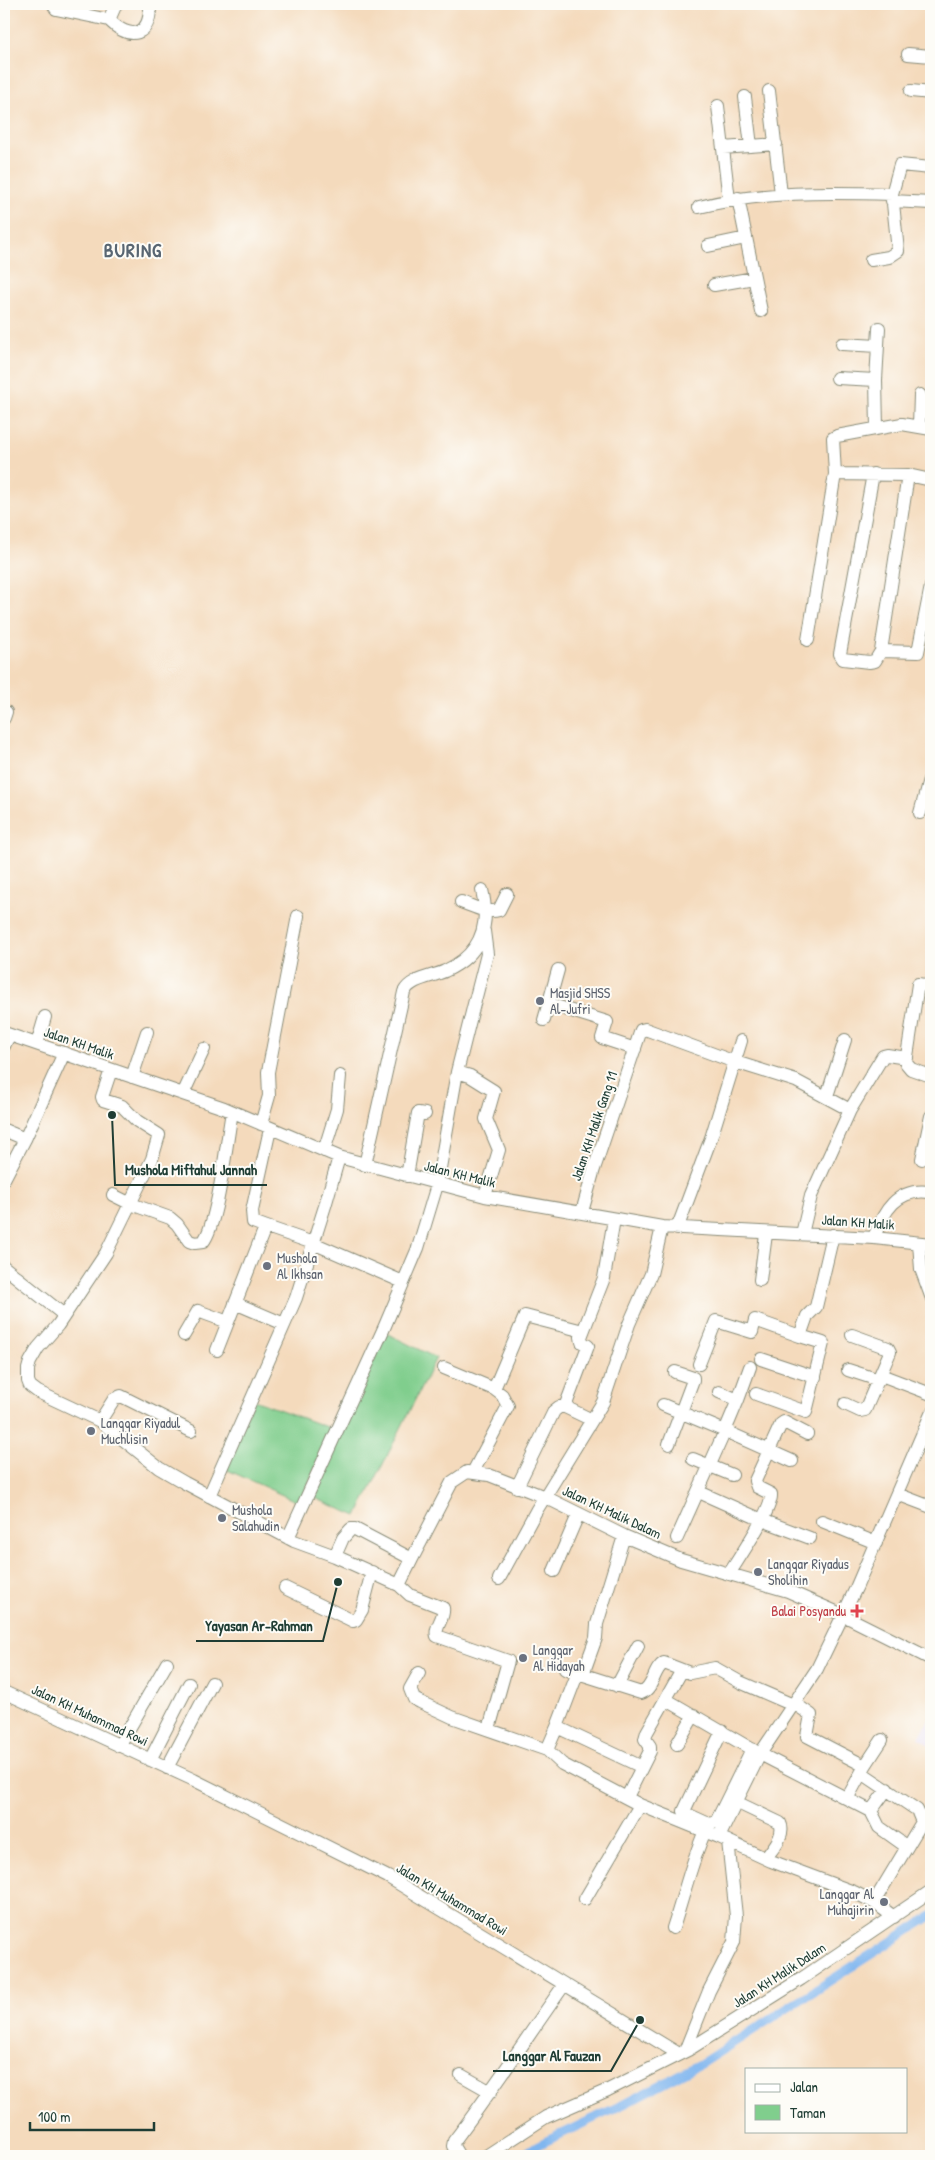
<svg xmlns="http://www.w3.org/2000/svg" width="935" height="2160" font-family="'Patrick Hand',sans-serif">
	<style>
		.built { fill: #e0d4f4 }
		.green { fill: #80ce8d; stroke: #508660 }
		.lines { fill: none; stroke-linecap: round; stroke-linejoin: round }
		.canal { stroke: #80b6ef; stroke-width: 9 }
		.minor-casing { stroke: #8a8c78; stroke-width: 14 }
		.minor { stroke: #fff; stroke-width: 12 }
		.worship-dot { fill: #6b7280; stroke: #fdfcf7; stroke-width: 2 }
		.health-dot { fill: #e0444e; stroke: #fdfcf7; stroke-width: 2 }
		.labels { text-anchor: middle; stroke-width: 4; stroke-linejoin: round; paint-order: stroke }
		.worship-label { font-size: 14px; fill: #5b616d; stroke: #fdfcf7; text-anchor: start }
		.street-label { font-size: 14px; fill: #1f3d34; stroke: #fdfcf7 }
		.health-label { font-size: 14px; fill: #be3a42; stroke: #fdfcf7; text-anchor: end }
		.district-label { font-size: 19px; font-weight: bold; letter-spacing: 1px; fill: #596672; stroke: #fdfcf7 }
		.leader { fill: none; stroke: #1f3d34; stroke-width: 2 }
		.callout-dot { fill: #1f3d34; stroke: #fdfcf7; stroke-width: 2 }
		.callout-label { font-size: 15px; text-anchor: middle; font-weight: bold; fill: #1f3d34; stroke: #fdfcf7; stroke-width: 4; stroke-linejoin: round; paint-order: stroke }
	</style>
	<rect width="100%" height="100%" fill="#fdfcf7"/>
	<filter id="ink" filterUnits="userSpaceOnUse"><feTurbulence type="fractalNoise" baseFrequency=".02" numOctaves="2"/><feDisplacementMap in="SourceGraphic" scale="10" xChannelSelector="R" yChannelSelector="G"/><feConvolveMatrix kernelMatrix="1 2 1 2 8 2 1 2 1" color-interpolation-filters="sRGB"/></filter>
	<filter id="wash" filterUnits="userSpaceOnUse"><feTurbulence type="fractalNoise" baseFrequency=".0096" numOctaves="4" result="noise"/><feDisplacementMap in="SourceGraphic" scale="20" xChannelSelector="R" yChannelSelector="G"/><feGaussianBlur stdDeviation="1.12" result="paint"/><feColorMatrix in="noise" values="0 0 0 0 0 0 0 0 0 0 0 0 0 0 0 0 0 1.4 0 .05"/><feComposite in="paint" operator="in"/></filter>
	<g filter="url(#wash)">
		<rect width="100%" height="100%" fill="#f4dabc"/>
		<!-- built -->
		<path class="built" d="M931,1716V1746L919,1738Z"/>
		<!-- green -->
		<path class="green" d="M386,1333L436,1358L357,1516L310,1496Z
			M254,1400L332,1429L300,1503L223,1468Z"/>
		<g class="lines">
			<!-- canal -->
			<path class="canal" d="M522,2156L538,2145L624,2104L702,2063L931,1916"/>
		</g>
	</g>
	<g filter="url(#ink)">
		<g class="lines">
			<!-- minor casing -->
			<g class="minor-casing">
				<path id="minor" d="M53,4L56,9L109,20
					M116,4L109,20C130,41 151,37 150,4
					M908,54L931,56
					M769,91L781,194
					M911,91L931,93
					M745,97L751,146
					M718,106L729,200
					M723,148L776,144
					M738,198L761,311
					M892,201L931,203
					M699,207C762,191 827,192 892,194L900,165L931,168
					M708,246L746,238
					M871,260L889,257L898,251L892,194
					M714,285L754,278
					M842,344L878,346
					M837,378L876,380
					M919,426L920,395
					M877,428L876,380L879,328
					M835,474L908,475L931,480
					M873,474L840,654L843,659L869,662L875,661L881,651L908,475
					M808,640L835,474L833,438L837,436L902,424L931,429
					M881,651L918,652L931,586
					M4,718L6,712
					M920,813L931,773
					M461,902C473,906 486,914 499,910L507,894
					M931,986L918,984L906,1063L911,1069L931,1076
					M476,997L487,954L484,931
					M549,1004L607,1022L602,1038L635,1049
					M544,1020L558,970
					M4,1033L224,1108L339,1157L485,1196L662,1227L874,1238L931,1244
					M37,1044L45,1017
					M4,1046L9,1035
					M111,1070L102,1097L103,1100L122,1106L137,1121L159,1135L152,1159L106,1253L58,1325L38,1348L30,1362L28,1369V1381L30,1386L38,1392L100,1421L159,1468L185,1483L294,1541L335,1556L343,1538L351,1529H355L412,1559L399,1585L410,1595L443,1608C445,1618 434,1627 437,1636L508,1661L489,1729
					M457,1072L475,1000
					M132,1077L147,1032
					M183,1094L204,1049
					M827,1096L845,1040
					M261,1124L269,1096L268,1072L298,916
					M4,1130L25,1139
					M324,1151L337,1109L340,1076
					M922,1159L931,1116
					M365,1165L404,992C411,978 433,977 445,971C480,955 491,927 482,890
					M407,1176L418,1113L425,1114
					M4,1179L25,1139L64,1053
					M113,1195L131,1204L170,1218L177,1224L189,1241L195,1243L203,1242C218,1224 227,1138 232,1112
					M582,1212L594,1169L641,1030L645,1029L735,1062L796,1081L850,1110
					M264,1226L313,1243L403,1282
					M677,1229L711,1138L741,1041
					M802,1234L811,1196L850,1110L883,1056L887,1055L907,1058
					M874,1238C883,1211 897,1188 929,1192
					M919,1243L921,1269L931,1296
					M4,1267L64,1315
					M760,1280L766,1234
					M235,1303L284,1324
					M184,1335L198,1311L228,1322
					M217,1350L264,1230V1226L253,1222L252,1211L270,1129
					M761,1359L815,1377
					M699,1364L716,1321L752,1332L755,1320L800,1336L807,1316L816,1307L833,1235
					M444,1368L494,1389
					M848,1370L879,1380
					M881,1375L931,1394
					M719,1392L738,1400L725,1431L792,1461
					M756,1394L806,1412L823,1343L800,1336
					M738,1400L750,1367
					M845,1404L860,1411L865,1410L890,1352L888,1348L852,1335
					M663,1405L725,1431L677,1538
					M565,1407L592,1420
					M100,1421L114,1399L121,1396L191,1431
					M669,1444L693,1380V1378L675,1372
					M693,1459L732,1475
					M473,1472L508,1406L502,1395L494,1389L525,1316L583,1331
					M517,1487L554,1411L559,1407H565L588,1346L582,1342L581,1337L604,1278L614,1219
					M699,1492L762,1520L810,1538
					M897,1494L931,1507
					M209,1496L296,1298L325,1206L339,1157
					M822,1521L876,1543
					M288,1538L384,1328L418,1248L437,1185L457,1072L470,1076L494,1091L486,1119L499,1150L485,1196
					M335,1556L399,1585
					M412,1559L452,1482L467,1472L489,1475L545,1497L624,1536L681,1560L788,1591L843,1615L931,1659
					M554,1571L578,1515
					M729,1574C738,1559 773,1509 771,1494L757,1487L755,1481L781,1424L784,1422L807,1434
					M499,1579L536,1511L603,1402L629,1324L651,1274L662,1227
					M285,1588L353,1621L356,1620L362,1610L372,1572
					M565,1669L641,1693C654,1689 653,1669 664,1663L690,1673L715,1668L740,1682L793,1705
					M578,1672L557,1727L642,1767
					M419,1673L410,1689L414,1699L420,1702L452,1717L547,1750L562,1764L640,1805L719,1837L771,1861L854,1892L875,1903L894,1917
					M583,1674L596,1638L597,1624L624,1536
					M617,1686L638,1646
					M4,1692L194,1780L388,1877L679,2054
					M667,1700L760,1754L871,1811L879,1827L907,1847
					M794,1703L811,1715L807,1736L865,1766L848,1797
					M722,1731L684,1811L687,1814L709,1824L716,1822L752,1749
					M677,1744L694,1715
					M119,1746L167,1663
					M547,1750L557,1727
					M150,1760L189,1684
					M865,1766L882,1740
					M167,1768L212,1683
					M862,1773L917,1810L922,1822L874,1902
					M627,1797L650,1751V1746L645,1739L647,1732L681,1672
					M736,1802L780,1823C786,1835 772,1849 766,1858
					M871,1811L887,1789
					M719,1837L760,1754L817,1669L856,1588L931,1414
					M585,1899L640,1805
					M673,1928C684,1895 691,1863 705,1831
					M685,2051L709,1991L734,1942L736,1916L728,1841
					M461,2075L491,2092
					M459,2156L453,2146L454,2141C493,2090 527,2037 564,1985
					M486,2156L546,2117L608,2090L688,2050L801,1979L931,1891"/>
			</g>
			<!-- minor -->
			<use href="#minor" class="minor"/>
		</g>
	</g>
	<!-- markers -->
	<g class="worship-dot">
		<circle cx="540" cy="1001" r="5"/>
		<circle cx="267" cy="1266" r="5"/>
		<circle cx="91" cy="1431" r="5"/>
		<circle cx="222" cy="1518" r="5"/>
		<circle cx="758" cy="1572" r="5"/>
		<circle cx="523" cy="1658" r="5"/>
		<circle cx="884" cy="1902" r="5"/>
	</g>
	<path class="health-dot" d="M854.5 1603.5h5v5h5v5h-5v5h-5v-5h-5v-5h5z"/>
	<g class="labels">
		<!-- worship labels -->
		<g class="worship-label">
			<text x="550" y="998">Masjid SHSS<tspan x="550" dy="16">Al-Jufri</tspan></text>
			<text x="277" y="1263">Mushola<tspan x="277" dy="16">Al Ikhsan</tspan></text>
			<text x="101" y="1428">Langgar Riyadul<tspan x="101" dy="16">Muchlisin</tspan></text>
			<text x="232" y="1515">Mushola<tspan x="232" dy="16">Salahudin</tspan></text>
			<text x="768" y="1569">Langgar Riyadus<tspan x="768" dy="16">Sholihin</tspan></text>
			<text x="533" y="1655">Langgar<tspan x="533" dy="16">Al Hidayah</tspan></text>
			<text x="874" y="1899" text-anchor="end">Langgar Al<tspan x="874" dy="16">Muhajirin</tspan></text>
		</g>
		<!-- street labels -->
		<g class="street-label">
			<text transform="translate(79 1043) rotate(19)" y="5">Jalan KH Malik</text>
			<text transform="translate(594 1126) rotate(-71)" y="5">Jalan KH Malik Gang 11</text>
			<text transform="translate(460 1174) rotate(14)" y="5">Jalan KH Malik</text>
			<text transform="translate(858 1222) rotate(4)" y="5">Jalan KH Malik</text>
			<text transform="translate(612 1512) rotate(25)" y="5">Jalan KH Malik Dalam</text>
			<text transform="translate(90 1715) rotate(25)" y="5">Jalan KH Muhammad Rowi</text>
			<text transform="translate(452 1899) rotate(31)" y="5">Jalan KH Muhammad Rowi</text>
			<text transform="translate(779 1975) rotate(-33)" y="5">Jalan KH Malik Dalam</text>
		</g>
		<!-- health labels -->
		<g class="health-label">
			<text x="846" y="1616">Balai Posyandu</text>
		</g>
		<!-- district labels -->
		<g class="district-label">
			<text x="133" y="257">BURING</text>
		</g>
	</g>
	<!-- callouts -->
	<path class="leader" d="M112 1115L115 1185H267M338 1582L323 1641H196M640 2020L611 2071H493"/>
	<g class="callout-dot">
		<circle cx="112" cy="1115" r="5"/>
		<circle cx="338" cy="1582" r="5"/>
		<circle cx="640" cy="2020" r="5"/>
	</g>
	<g class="callout-label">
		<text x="191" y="1175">Mushola Miftahul Jannah</text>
		<text x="259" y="1631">Yayasan Ar-Rahman</text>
		<text x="552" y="2061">Langgar Al Fauzan</text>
	</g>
	<!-- margin -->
	<rect width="935" height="2160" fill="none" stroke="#fdfcf7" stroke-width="20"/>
	<!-- legend -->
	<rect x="745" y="2068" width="162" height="65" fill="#fdfcf7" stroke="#a4b0a9"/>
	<rect x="755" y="2084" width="25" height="8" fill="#ffffff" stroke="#a4b0a9"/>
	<text x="790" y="2092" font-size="15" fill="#1f3d34">Jalan</text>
	<rect x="755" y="2105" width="25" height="15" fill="#80ce8d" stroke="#a4b0a9"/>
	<text x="790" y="2118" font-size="15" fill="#1f3d34">Taman</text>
	<!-- scale -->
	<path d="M30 2122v8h124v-8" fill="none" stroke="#1f3d34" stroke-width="2.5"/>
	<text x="38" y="2122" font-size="15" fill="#1f3d34" stroke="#fdfcf7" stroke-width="4" paint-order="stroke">100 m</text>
</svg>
